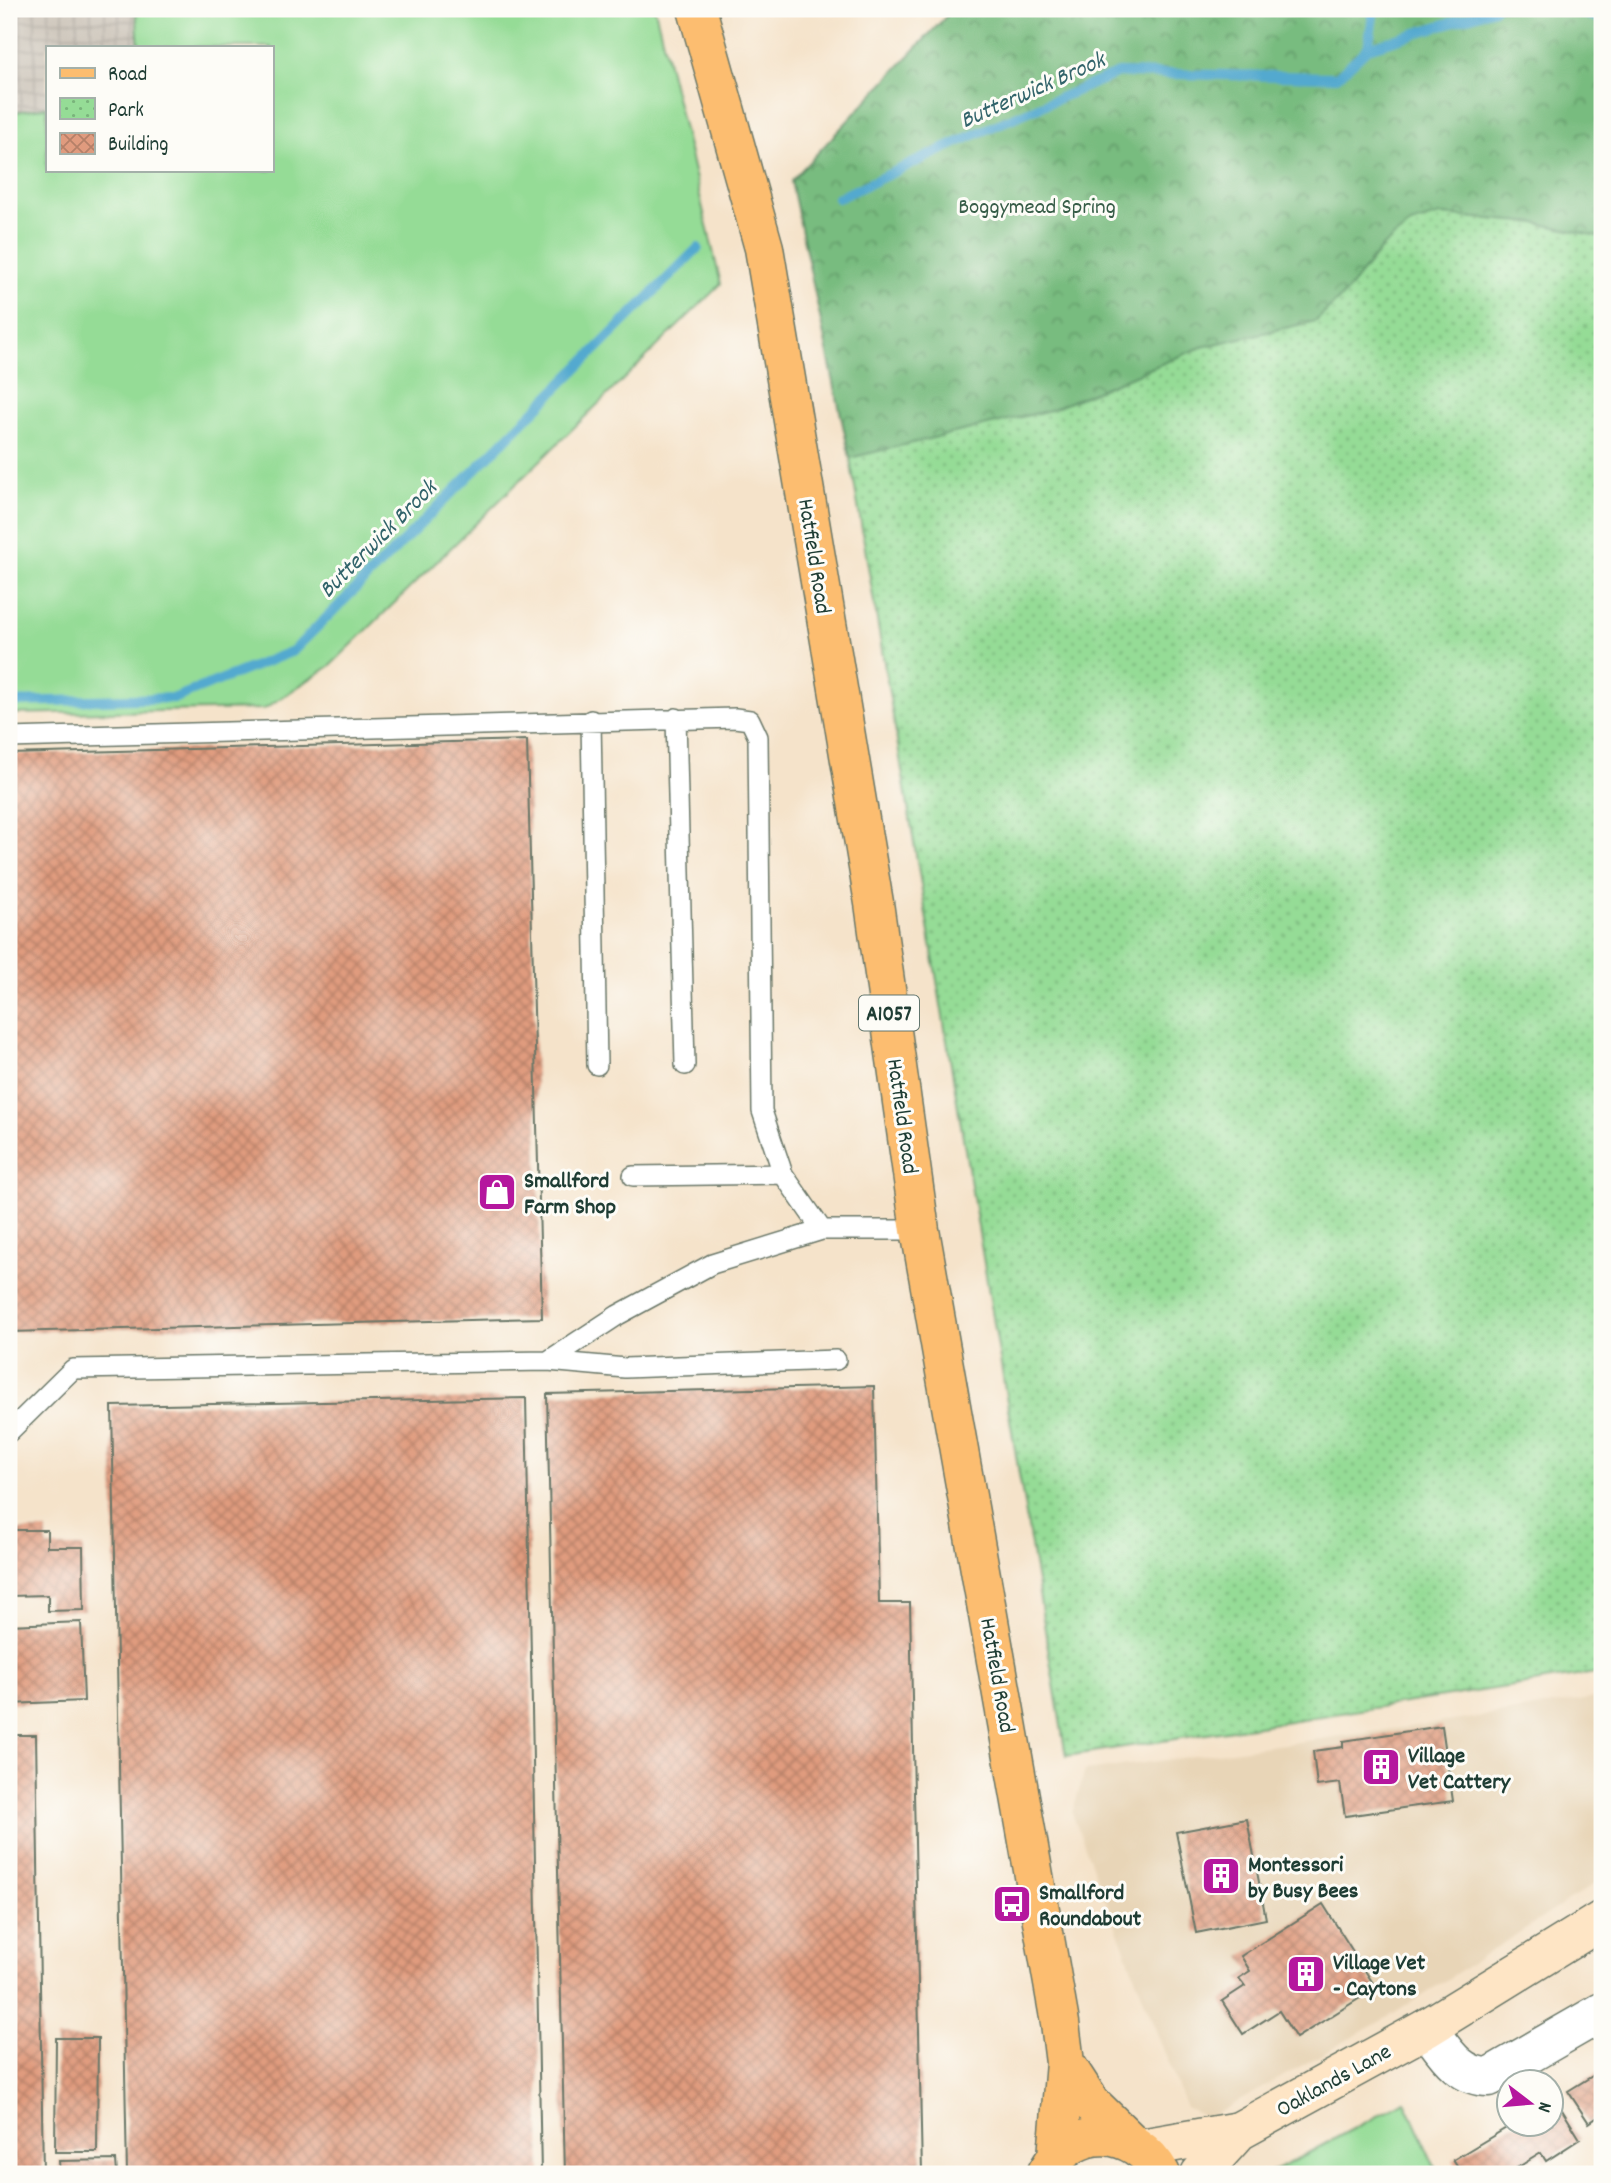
<svg xmlns="http://www.w3.org/2000/svg" width="1611" height="2183" font-family="Dekko,sans-serif">
	<style>
		.built { fill: #e8d5b7 }
		.industrial { fill: url(#industrial-grid) }
		.grass { fill: #95dc96; stroke: #5a8c65; stroke-width: 2 }
		.forest { fill: url(#forest-crowns); stroke: #4c7c5a; stroke-width: 2 }
		.park { fill: url(#park-dots); stroke: #5a8c65; stroke-width: 2 }
		.lines { fill: none; stroke-linecap: round; stroke-linejoin: round }
		.stream { stroke: #53a9cf; stroke-width: 10 }
		.building { fill: url(#building-cross-hatch) }
		.lane-casing { stroke: #6a7768; stroke-width: 22 }
		.street-casing { stroke: #6a7768; stroke-width: 41 }
		.secondary-casing { stroke: #6a7768; stroke-width: 41 }
		.primary-casing { stroke: #6a7768; stroke-width: 41 }
		.lane { stroke: #fff; stroke-width: 19 }
		.street { stroke: #fff; stroke-width: 38 }
		.secondary { stroke: #fee5c5; stroke-width: 38 }
		.primary { stroke: #fcbd6f; stroke-width: 38 }
		.labels { text-anchor: middle; stroke-width: 6; stroke-linejoin: round; paint-order: stroke }
		.shield { fill: #fdfcf7; stroke: #62766e; stroke-width: 2 }
		.shield-label { font-size: 21px; font-weight: bold; fill: #1f3d34 }
		.park-label { font-size: 23px; fill: #375d48; stroke: #fdfcf7 }
		.street-label { font-size: 23px; fill: #1f3d34; stroke: #fdfcf7 }
		.poi-label { font-size: 23px; font-weight: bold; fill: #1f3d34; stroke: #fdfcf7; text-anchor: start }
		.water-label { font-size: 24px; font-style: italic; fill: #31636a; stroke: #fdfcf7 }
	</style>
	<defs>
		<pattern id="industrial-grid" width="8" height="8" patternUnits="userSpaceOnUse" patternTransform="scale(1.75)"><rect width="8" height="8" fill="#cbc3b8"/><path d="M0 4h8M4 0v8" fill="none" stroke="#aea89f"/></pattern>
		<pattern id="forest-crowns" width="20" height="18" patternUnits="userSpaceOnUse" patternTransform="scale(1.75)"><rect width="20" height="18" fill="#78bc7f"/><path d="M2 6a3 3 0 1 1 6 0M12 15a3 3 0 1 1 6 0" fill="none" stroke="#629a69"/></pattern>
		<pattern id="park-dots" width="8" height="8" patternUnits="userSpaceOnUse" patternTransform="scale(1.75)"><rect width="8" height="8" fill="#95dc96"/><path d="M2 2h.1M6 6h.1" fill="none" stroke="#79b47b" stroke-width="1.8" stroke-linecap="round"/></pattern>
		<pattern id="building-cross-hatch" width="8" height="8" patternUnits="userSpaceOnUse" patternTransform="scale(1.75)"><rect width="8" height="8" fill="#e09b7e"/><path d="M0 0l8 8M0 8l8-8" fill="none" stroke="#b58068"/></pattern>
	</defs>
	<rect width="100%" height="100%" fill="#fdfcf7"/>
	<filter id="ink" filterUnits="userSpaceOnUse"><feTurbulence type="fractalNoise" baseFrequency=".0143" numOctaves="2"/><feDisplacementMap in="SourceGraphic" scale="14" xChannelSelector="R" yChannelSelector="G"/><feConvolveMatrix kernelMatrix="1 2 1 2 8 2 1 2 1" color-interpolation-filters="sRGB"/></filter>
	<filter id="wash" filterUnits="userSpaceOnUse"><feTurbulence type="fractalNoise" baseFrequency=".00686" numOctaves="4" result="noise"/><feDisplacementMap in="SourceGraphic" scale="28" xChannelSelector="R" yChannelSelector="G"/><feGaussianBlur stdDeviation="1.57" result="paint"/><feColorMatrix in="noise" values="0 0 0 0 0 0 0 0 0 0 0 0 0 0 0 0 0 1.4 0 .05"/><feComposite in="paint" operator="in"/></filter>
	<g filter="url(#wash)">
		<rect width="100%" height="100%" fill="#f5e3ca"/>
		<!-- built -->
		<path class="built" d="M1602,1697V1879L1395,2013L1209,2118L1186,2108L1072,1813L1085,1771L1467,1719Z"/>
		<!-- industrial -->
		<path class="industrial" d="M9,9H136L139,47H47V107L9,113Z"/>
		<!-- grass -->
		<path class="grass" d="M136,9H655L721,284L330,666L264,709L9,714V113L47,107V170H271V47H139Z
			M1405,2101L1438,2174H1269Z"/>
		<!-- forest -->
		<path class="forest" d="M953,9H1602V237L1535,223L1440,215L1384,245L1346,293L1316,321L1202,347L1051,410L850,458L791,181Z"/>
		<!-- park -->
		<path class="park" d="M1440,215L1535,223L1602,237V1672L1066,1756L850,458L1051,410L1202,347L1316,321L1346,293L1384,245L1411,224Z"/>
		<g class="lines">
			<!-- stream -->
			<path class="stream" d="M1570,9L1602,19
				M1368,48L1494,9
				M838,198L980,132L1118,73L1337,77L1368,48L1374,9
				M9,702L175,698L293,651L698,248"/>
		</g>
		<g id="blocks">
			<!-- building -->
			<path class="building" d="M527,740L542,1318L9,1332V754Z
				M874,1386L879,1603H910L922,2174H565L547,1394Z
				M526,1398L541,2174H127L112,1406Z
				M9,1530H47V1547H83L84,1610L48,1611V1595L9,1596Z
				M81,1622L84,1701L9,1704V1625Z
				M1442,1726L1453,1801L1345,1816L1340,1783L1317,1786L1313,1751L1343,1747V1741Z
				M9,1735H36L43,2174H9Z
				M1247,1819L1266,1919L1196,1933L1176,1832Z
				M1323,1904L1376,1988L1296,2038L1279,2011L1243,2034L1222,2001L1245,1986L1239,1978L1250,1971L1241,1956Z
				M56,2038H98L97,2152H55Z
				M1602,2070V2114L1589,2123L1568,2091Z
				M1554,2097L1580,2139L1546,2161L1541,2153L1507,2174H1455L1460,2171L1453,2160L1513,2124H1552V2099Z
				M116,2160L117,2174H60L59,2161Z"/>
		</g>
	</g>
	<g filter="url(#ink)">
		<use href="#blocks" fill-opacity="0" stroke="#6a7768" stroke-width="2"/>
		<g class="lines">
			<!-- lane casing -->
			<g class="lane-casing">
				<path id="lane" d="M676,718L685,1065
					M591,720L597,1065
					M9,738L735,718L750,720L758,737L762,1111L783,1174L822,1230
					M633,1176L783,1174
					M548,1361L625,1368L836,1360
					M9,1432L73,1369L548,1361L618,1315L712,1264L822,1230H920"/>
			</g>
			<!-- street casing -->
			<g class="street-casing">
				<path id="street" d="M1427,2028C1444,2050 1458,2077 1489,2077L1602,2012"/>
			</g>
			<!-- secondary casing -->
			<g class="secondary-casing">
				<path id="secondary" d="M1141,2148L1239,2131L1427,2028L1602,1920
					M1200,2174L1239,2131"/>
			</g>
			<!-- primary casing -->
			<g class="primary-casing">
				<path id="primary" d="M697,9L764,248L874,903L920,1230L1060,2023L1065,2063L1057,2156
					M1065,2063L1091,2103L1131,2142
					M1047,2172C1074,2122 1135,2126 1161,2174"/>
			</g>
			<!-- lane -->
			<use href="#lane" class="lane"/>
			<!-- street -->
			<use href="#street" class="street"/>
			<!-- secondary -->
			<use href="#secondary" class="secondary"/>
			<!-- primary -->
			<use href="#primary" class="primary"/>
		</g>
	</g>
	<!-- icons -->
	<defs>
		<g id="shop-square" transform="scale(2.0125)"><rect x="-9" y="-9" width="18" height="18" rx="4" fill="#b5179e" stroke="#fdfcf7"/><path d="M-5-2.5h2.3a2.7 3.5 0 0 1 5.4 0H5L5.5 6h-11ZM-1.5-2.5h3a1.5 2.3 0 0 0-3 0Z" fill="#fff"/></g>
		<g id="building-square" transform="scale(2.0125)"><rect x="-9" y="-9" width="18" height="18" rx="4" fill="#b5179e" stroke="#fdfcf7"/><path d="M-4-6H4V6H1V3H-1V6H-4ZM-2.5-4.3h1.7v1.8h-1.7ZM.8-4.3h1.7v1.8H.8ZM-2.5-1h1.7V.8h-1.7ZM.8-1h1.7V.8H.8Z" fill="#fff"/></g>
		<g id="bus-square" transform="scale(2.0125)"><rect x="-9" y="-9" width="18" height="18" rx="4" fill="#b5179e" stroke="#fdfcf7"/><path d="M-5-6H5V4H4V6H2V4H-2V6H-4V4H-5ZM-3.5-4V0h7V-4ZM-3.5 1.2v1.5H-2V1.2ZM2 1.2v1.5H3.5V1.2Z" fill="#fff"/></g>
	</defs>
	<g fill-rule="evenodd">
		<use href="#shop-square" x="497" y="1192"/>
		<use href="#building-square" x="1381" y="1767"/>
		<use href="#building-square" x="1221" y="1876"/>
		<use href="#bus-square" x="1012" y="1904"/>
		<use href="#building-square" x="1306" y="1974"/>
	</g>
	<g class="labels">
		<!-- shield labels -->
		<rect class="shield" x="859" y="995.5" width="60" height="35" rx="5"/>
		<g class="shield-label">
			<text x="889" y="1020">A1057</text>
		</g>
		<!-- park labels -->
		<g class="park-label">
			<text x="1037" y="213">Boggymead Spring</text>
		</g>
		<!-- street labels -->
		<g class="street-label">
			<text transform="translate(816 556) rotate(81)" y="8">Hatfield Road</text>
			<text transform="translate(904 1116) rotate(82)" y="8">Hatfield Road</text>
			<text transform="translate(999 1675) rotate(80)" y="8">Hatfield Road</text>
			<text transform="translate(1333 2079) rotate(-29)" y="8">Oaklands Lane</text>
		</g>
		<!-- poi labels -->
		<g class="poi-label">
			<text x="524" y="1187">Smallford<tspan x="524" dy="26">Farm Shop</tspan></text>
			<text x="1408" y="1762">Village<tspan x="1408" dy="26">Vet Cattery</tspan></text>
			<text x="1248" y="1871">Montessori<tspan x="1248" dy="26">by Busy Bees</tspan></text>
			<text x="1039" y="1899">Smallford<tspan x="1039" dy="26">Roundabout</tspan></text>
			<text x="1333" y="1969">Village Vet<tspan x="1333" dy="26">- Caytons</tspan></text>
		</g>
		<!-- water labels -->
		<g class="water-label">
			<text transform="translate(1032 89) rotate(-24)" y="8">Butterwick Brook</text>
			<text transform="translate(377 538) rotate(-45)" y="8">Butterwick Brook</text>
		</g>
	</g>
	<!-- margin -->
	<rect width="1611" height="2183" fill="none" stroke="#fdfcf7" stroke-width="35"/>
	<!-- legend -->
	<rect x="46" y="46" width="228" height="126" fill="#fdfcf7" stroke="#a4b0a9" stroke-width="2"/>
	<rect x="60" y="68" width="35" height="10" fill="#fcbd6f" stroke="#a4b0a9" stroke-width="2"/>
	<text x="108" y="80" font-size="21" fill="#1f3d34">Road</text>
	<rect x="60" y="98" width="35" height="21" fill="url(#park-dots)" stroke="#a4b0a9" stroke-width="2"/>
	<text x="108" y="116" font-size="21" fill="#1f3d34">Park</text>
	<rect x="60" y="133" width="35" height="21" fill="url(#building-cross-hatch)" stroke="#a4b0a9" stroke-width="2"/>
	<text x="108" y="150" font-size="21" fill="#1f3d34">Building</text>
	<!-- north arrow -->
	<g transform="translate(1530 2103) rotate(106)"><circle r="33" fill="#fdfcf7" stroke="#a4b0a9" stroke-width="2"/>
	<path d="M0-5L12 26L0 18L-12 26Z" fill="#b5179e"/>
	<text y="-10" font-size="19" font-weight="bold" text-anchor="middle" fill="#1f3d34">N</text>
	</g>
</svg>
